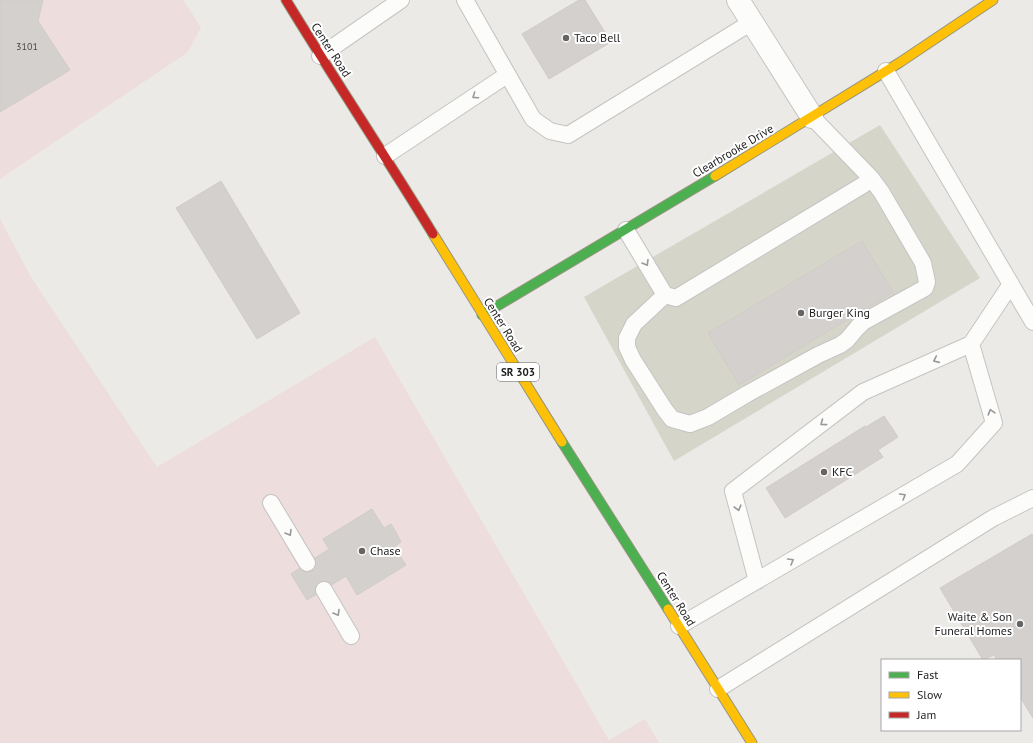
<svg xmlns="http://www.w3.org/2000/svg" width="1033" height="743" font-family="'PT Sans',sans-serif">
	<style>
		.commercial { fill: #edd }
		.construction { fill: #d6d5c9 }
		.building { fill: #d3d0ce; stroke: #cfccc8 }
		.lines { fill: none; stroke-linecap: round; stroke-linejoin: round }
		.lane-casing { stroke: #c5c4c3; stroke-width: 18 }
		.street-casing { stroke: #c5c4c3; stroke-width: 24 }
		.fast-casing { stroke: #96967e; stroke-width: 11 }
		.slow-casing { stroke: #96967e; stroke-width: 11 }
		.jam-casing { stroke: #96967e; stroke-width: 11 }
		.lane { stroke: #fcfcfb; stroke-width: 16 }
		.street { stroke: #fcfcfb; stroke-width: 22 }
		.fast { stroke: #4caf50; stroke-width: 9 }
		.slow { stroke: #ffc107; stroke-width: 9 }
		.jam { stroke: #c62828; stroke-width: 9 }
		.oneway { stroke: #989898 }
		.poi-dot { fill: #666564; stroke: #fff; stroke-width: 1.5 }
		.labels { text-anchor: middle; stroke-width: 4; stroke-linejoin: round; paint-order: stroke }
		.number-label { font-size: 10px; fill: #4b4a4a }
		.shield { fill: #fff; stroke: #626262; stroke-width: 1 }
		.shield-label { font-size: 11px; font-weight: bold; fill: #1e1e1e }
		.poi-label { font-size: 12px; fill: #1e1e1e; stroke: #fff; text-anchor: start }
		.street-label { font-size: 12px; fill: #1e1e1e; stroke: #fff }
	</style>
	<rect width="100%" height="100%" fill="#eceae7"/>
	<!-- commercial -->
	<path class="commercial" d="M0,0H183L201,27L188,52L0,179Z
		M0,219L31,277L157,467L375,337L609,740L645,719L659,743H0Z"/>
	<!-- construction -->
	<path class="construction" d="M880,125L980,278L674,461L584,297Z"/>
	<!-- building -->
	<path class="building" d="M0,0H43L38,21L70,70L0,112Z
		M579,0H585L611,42L549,79L522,34Z
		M221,181L300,313L257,339L176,208Z
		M862,241L893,292L739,385L708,333Z
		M884,416L898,437L878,450L883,457L785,518L766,488L865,426L866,427Z
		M372,509L384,528L391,524L396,532L401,542L394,547L406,565L357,595L346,576L307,600L291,574L329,549L323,539Z
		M1032,534L1033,536V718L1020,697V660H997L994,655L983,660L940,588Z"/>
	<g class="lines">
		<!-- lane casing -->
		<g class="lane-casing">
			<path id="lane" d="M465,0L533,119L550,131L568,135L752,22
				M320,56L401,0
				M886,71L1033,322
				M385,156L507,75
				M626,230L665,295L676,298L863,185L871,178L812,117
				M665,295L634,324L627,338V347L633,360L665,410L672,419L690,424L708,417L747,394L818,355L840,345L847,340L857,328L863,322L925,288L927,282L923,263L882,193L871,178
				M271,503L307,563
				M757,581L733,491L863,392L971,344L1011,284
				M324,590L351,636
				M679,626L957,464L994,423L971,344
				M718,689L993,518L1033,498"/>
		</g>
		<!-- street casing -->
		<g class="street-casing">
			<path id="street" d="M738,0L812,117"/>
		</g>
		<!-- fast casing -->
		<g class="fast-casing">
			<path id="fast" d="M482,315L715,176
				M562,442L668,609"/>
		</g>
		<!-- slow casing -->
		<g class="slow-casing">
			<path id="slow" d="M715,176L899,63L993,0
				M433,234L562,442
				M668,609L752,743"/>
		</g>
		<!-- jam casing -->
		<g class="jam-casing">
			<path id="jam" d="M286,0C334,79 385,155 433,234"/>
		</g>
		<!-- lane -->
		<use href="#lane" class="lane"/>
		<!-- street -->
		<use href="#street" class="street"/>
		<!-- fast -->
		<use href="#fast" class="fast"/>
		<!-- slow -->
		<use href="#slow" class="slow"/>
		<!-- jam -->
		<use href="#jam" class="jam"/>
	</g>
	<!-- one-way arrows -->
	<defs><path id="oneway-chevron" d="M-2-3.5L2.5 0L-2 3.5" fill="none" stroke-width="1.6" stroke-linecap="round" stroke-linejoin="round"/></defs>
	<g class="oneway">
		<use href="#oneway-chevron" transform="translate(475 96) rotate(146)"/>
		<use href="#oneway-chevron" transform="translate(646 263) rotate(59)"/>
		<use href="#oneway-chevron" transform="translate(936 360) rotate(156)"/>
		<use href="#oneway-chevron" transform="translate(991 412) rotate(-106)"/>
		<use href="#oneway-chevron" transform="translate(823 423) rotate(143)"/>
		<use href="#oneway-chevron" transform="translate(903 496) rotate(-30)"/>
		<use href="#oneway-chevron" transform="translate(738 508) rotate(75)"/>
		<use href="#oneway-chevron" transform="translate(289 533) rotate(59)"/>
		<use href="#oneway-chevron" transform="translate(791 561) rotate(-30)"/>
		<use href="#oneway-chevron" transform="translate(337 613) rotate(60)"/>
	</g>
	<!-- markers -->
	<g class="poi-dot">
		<circle cx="566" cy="38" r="4"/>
		<circle cx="801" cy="313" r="4"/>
		<circle cx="824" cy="472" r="4"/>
		<circle cx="362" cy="551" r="4"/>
		<circle cx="1020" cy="624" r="4"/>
	</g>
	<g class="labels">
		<!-- number labels -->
		<g class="number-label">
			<text x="27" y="50">3101</text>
		</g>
		<!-- shield labels -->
		<rect class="shield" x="497" y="363" width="42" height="18" rx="3"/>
		<g class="shield-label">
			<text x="518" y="376">SR 303</text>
		</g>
		<!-- poi labels -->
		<g class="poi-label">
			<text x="574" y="42">Taco Bell</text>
			<text x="809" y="317">Burger King</text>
			<text x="832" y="476">KFC</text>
			<text x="370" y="555">Chase</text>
			<text x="1012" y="621" text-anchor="end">Waite &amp; Son<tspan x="1012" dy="14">Funeral Homes</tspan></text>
		</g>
		<!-- street labels -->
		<g class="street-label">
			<text transform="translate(331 50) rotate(57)" y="4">Center Road</text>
			<text transform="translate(733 151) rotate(-31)" y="4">Clearbrooke Drive</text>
			<text transform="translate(503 325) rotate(58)" y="4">Center Road</text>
			<text transform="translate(676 599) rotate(58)" y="4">Center Road</text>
		</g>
	</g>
	<!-- legend -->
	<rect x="881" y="659" width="140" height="72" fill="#ffffff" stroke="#a5a5a5"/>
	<rect x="889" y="672" width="20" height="6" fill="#4caf50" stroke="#a5a5a5"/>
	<text x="917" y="679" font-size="12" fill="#1e1e1e">Fast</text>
	<rect x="889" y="692" width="20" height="6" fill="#ffc107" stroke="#a5a5a5"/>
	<text x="917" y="699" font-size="12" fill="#1e1e1e">Slow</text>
	<rect x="889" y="712" width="20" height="6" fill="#c62828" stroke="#a5a5a5"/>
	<text x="917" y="719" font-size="12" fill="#1e1e1e">Jam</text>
</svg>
